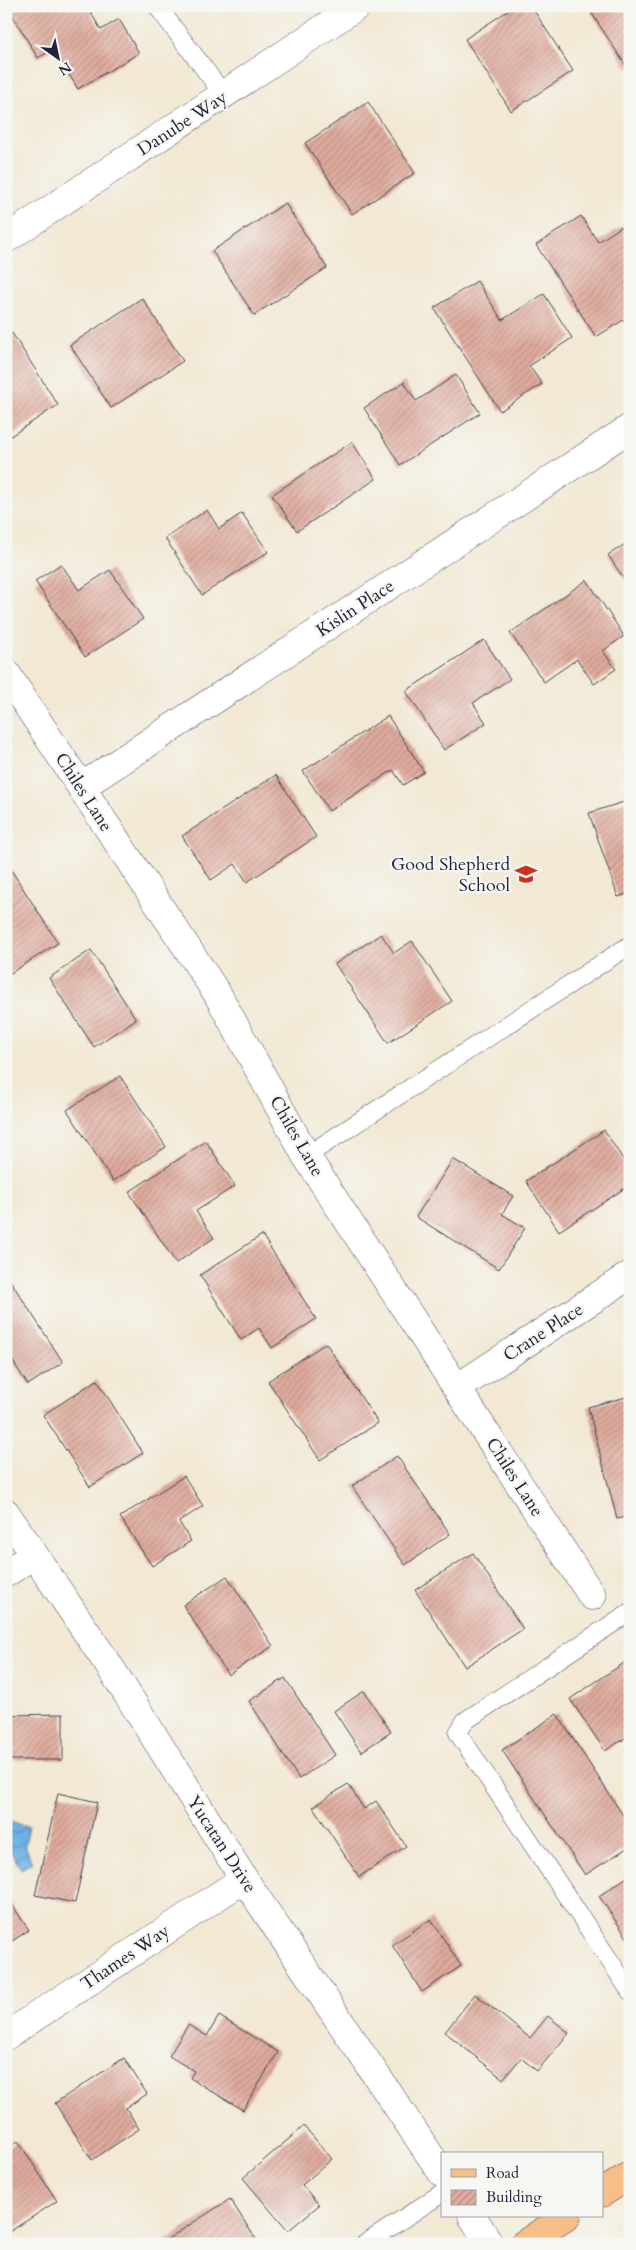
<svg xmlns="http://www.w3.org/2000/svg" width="636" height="2250" font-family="Cardo,serif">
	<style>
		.water { fill: url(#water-waves); stroke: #48698e }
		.building { fill: url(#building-hatch) }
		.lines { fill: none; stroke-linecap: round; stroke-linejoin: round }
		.service-casing { stroke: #414052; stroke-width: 19 }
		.minor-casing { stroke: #414052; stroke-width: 29 }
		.tertiary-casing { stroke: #414052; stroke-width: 29 }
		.primary-casing { stroke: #414052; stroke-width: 29 }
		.service { stroke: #fff; stroke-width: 18 }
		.minor { stroke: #fff; stroke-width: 28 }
		.tertiary { stroke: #fff; stroke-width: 28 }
		.primary { stroke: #f7be87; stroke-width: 28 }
		.labels { text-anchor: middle; stroke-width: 4.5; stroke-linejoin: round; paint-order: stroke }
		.street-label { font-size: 18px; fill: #22223b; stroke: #f6f6f2 }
		.poi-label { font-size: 18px; fill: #22223b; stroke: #f6f6f2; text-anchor: end }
	</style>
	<defs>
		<pattern id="water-waves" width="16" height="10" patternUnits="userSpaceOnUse" patternTransform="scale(1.25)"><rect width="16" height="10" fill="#6db0e2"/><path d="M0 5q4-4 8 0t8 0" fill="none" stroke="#598fb8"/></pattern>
		<pattern id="building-hatch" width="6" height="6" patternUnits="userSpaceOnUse" patternTransform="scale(1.25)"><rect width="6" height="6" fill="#e0ac9e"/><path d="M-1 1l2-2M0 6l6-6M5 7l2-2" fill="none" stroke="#b58c82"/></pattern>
	</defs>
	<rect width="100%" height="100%" fill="#f6f6f2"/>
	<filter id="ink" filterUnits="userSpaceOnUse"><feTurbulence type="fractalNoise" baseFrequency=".02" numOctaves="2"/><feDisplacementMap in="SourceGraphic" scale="10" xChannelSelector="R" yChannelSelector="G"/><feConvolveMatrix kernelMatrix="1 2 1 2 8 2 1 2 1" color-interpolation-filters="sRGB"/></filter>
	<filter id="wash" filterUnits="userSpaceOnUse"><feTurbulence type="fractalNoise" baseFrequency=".0096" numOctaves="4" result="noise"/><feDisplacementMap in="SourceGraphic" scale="20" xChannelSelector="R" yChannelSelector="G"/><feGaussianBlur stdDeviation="1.12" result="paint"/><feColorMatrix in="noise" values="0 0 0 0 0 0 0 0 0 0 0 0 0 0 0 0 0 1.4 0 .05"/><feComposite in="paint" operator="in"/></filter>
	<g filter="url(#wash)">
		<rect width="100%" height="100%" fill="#f2e8d3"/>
		<!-- water -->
		<path class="water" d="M8,1822L29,1826L25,1845L32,1863L21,1869L6,1843Z"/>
		<g id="blocks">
			<!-- building -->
			<path class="building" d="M10,6H87L101,30L119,19L139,53L78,89L53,49L38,58L8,8Z
				M515,6H531L573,71L511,111L465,39Z
				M587,6H630V68L628,69Z
				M368,102L415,173L352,214L305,143Z
				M285,203L327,268L254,315L212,251Z
				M581,216L598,242L630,221V316L596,337L536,245Z
				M477,281L502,320L544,294L572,338L529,366L542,384L500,411L434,308Z
				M142,298L183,361L111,408L70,345Z
				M12,333L58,405L6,439V337Z
				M456,375L480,413L400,465L364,408L404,382L416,401Z
				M352,442L376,479L297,531L272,495Z
				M207,510L219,529L242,513L268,552L202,595L165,538Z
				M630,541V588L608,555Z
				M61,564L79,590L110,570L143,619L85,657L35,581Z
				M587,580L624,636L603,651L616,669L594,684L577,659L544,682L510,633Z
				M484,640L510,679L473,703L486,723L444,750L406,691Z
				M388,716L424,772L403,785L393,770L329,811L303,771Z
				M276,775L316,837L247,882L235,864L211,880L182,836Z
				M630,800V893L618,897L589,813Z
				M6,862L58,943L6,976Z
				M381,934L394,953L412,941L452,1001L388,1043L335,964Z
				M91,950L136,1019L94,1047L49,978Z
				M120,1076L166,1147L113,1181L67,1110Z
				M630,1123V1137L623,1127Z
				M604,1130L630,1170V1185L559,1231L526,1181Z
				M206,1141L235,1186L196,1211L214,1238L176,1263L129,1192Z
				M453,1159L513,1196L502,1214L525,1228L499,1269L416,1217Z
				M262,1235L316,1319L272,1348L259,1328L241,1340L200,1275Z
				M6,1274L63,1362L28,1385L6,1351Z
				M326,1343L378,1423L320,1460L268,1381Z
				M97,1380L143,1453L90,1487L43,1415Z
				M630,1396V1516L617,1519L588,1407Z
				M397,1456L450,1534L405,1565L352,1486Z
				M184,1476L203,1506L179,1522L191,1541L152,1566L120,1517Z
				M473,1553L523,1629L465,1667L415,1590Z
				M227,1576L273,1646L228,1675L183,1605Z
				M630,1659V1735L605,1751L570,1699Z
				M285,1678L335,1755L299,1779L249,1701Z
				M364,1691L391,1732L361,1752L334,1711Z
				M63,1714V1760H6V1715Z
				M557,1714L630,1826V1846L585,1875L502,1750Z
				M348,1784L364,1809L376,1801L406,1846L359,1877L313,1807Z
				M58,1793L97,1802L75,1903L35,1895Z
				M630,1875V1942L599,1896Z
				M6,1896L29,1930L6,1945Z
				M431,1919L461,1966L422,1992L392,1945Z
				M475,1994L530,2038L548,2016L569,2033L537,2071L521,2058L503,2079L445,2032Z
				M219,2016L278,2052L243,2110L190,2078L194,2071L169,2056L188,2025L207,2036Z
				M124,2058L147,2094L126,2108L139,2129L92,2160L55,2103Z
				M304,2126L332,2159L302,2185L319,2205L288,2231L243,2178Z
				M18,2141L57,2201L6,2234V2149Z
				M230,2199L259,2244H168L166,2240Z"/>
		</g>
	</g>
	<g filter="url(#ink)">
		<use href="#blocks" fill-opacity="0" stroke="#414052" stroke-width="1"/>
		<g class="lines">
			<!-- service casing -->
			<g class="service-casing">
				<path id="service" d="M157,6L224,95
					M306,1156L630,945
					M630,1612L465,1721L458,1733L630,1991
					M365,2244L442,2193"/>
			</g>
			<!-- minor casing -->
			<g class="minor-casing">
				<path id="minor" d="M6,673L218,995L306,1156L592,1596
					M81,787L630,428
					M457,1388L630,1275
					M6,1573L34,1555
					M6,2036L244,1879"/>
			</g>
			<!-- tertiary casing -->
			<g class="tertiary-casing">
				<path id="tertiary" d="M6,239L357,6
					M6,1513L112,1670L244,1879L442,2173
					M472,2216L490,2244"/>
			</g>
			<!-- primary casing -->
			<g class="primary-casing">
				<path id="primary" d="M602,2193L630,2175
					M524,2244L567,2216"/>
			</g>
			<!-- service -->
			<use href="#service" class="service"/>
			<!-- minor -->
			<use href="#minor" class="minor"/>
			<!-- tertiary -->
			<use href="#tertiary" class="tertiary"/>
			<!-- primary -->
			<use href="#primary" class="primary"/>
		</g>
	</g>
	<!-- icons -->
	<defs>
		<g id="school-bare" transform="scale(1.725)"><path d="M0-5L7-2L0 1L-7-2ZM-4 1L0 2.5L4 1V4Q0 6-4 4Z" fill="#c8321e" stroke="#f6f6f2" stroke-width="2.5" paint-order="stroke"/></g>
	</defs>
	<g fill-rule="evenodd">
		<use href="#school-bare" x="526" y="874"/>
	</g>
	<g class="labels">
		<!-- street labels -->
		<g class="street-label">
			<text transform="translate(182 123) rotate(-33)" y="6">Danube Way</text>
			<text transform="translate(355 608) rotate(-33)" y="6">Kislin Place</text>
			<text transform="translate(84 792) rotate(57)" y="6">Chiles Lane</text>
			<text transform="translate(297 1136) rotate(60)" y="6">Chiles Lane</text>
			<text transform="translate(543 1332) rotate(-33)" y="6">Crane Place</text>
			<text transform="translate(515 1477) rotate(57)" y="6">Chiles Lane</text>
			<text transform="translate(222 1844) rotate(57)" y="6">Yucatan Drive</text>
			<text transform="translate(125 1957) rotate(-34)" y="6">Thames Way</text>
		</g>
		<!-- poi labels -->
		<g class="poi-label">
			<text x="510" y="870">Good Shepherd<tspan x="510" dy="21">School</tspan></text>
		</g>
	</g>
	<!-- margin -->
	<rect width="636" height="2250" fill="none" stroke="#f6f6f2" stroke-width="25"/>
	<!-- legend -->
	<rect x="441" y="2152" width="162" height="65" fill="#f6f6f2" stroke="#a1a1a9"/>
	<rect x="451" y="2169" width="25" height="8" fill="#f7be87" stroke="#a1a1a9"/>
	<text x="486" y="2178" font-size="15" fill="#22223b">Road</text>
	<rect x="451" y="2190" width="25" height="15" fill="url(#building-hatch)" stroke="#a1a1a9"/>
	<text x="486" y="2202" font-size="15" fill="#22223b">Building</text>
	<!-- north arrow -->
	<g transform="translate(58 58) rotate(147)" stroke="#f6f6f2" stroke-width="4" paint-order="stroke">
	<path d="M0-4L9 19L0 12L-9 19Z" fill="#22223b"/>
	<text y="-8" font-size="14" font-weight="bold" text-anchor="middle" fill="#22223b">N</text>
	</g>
</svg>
